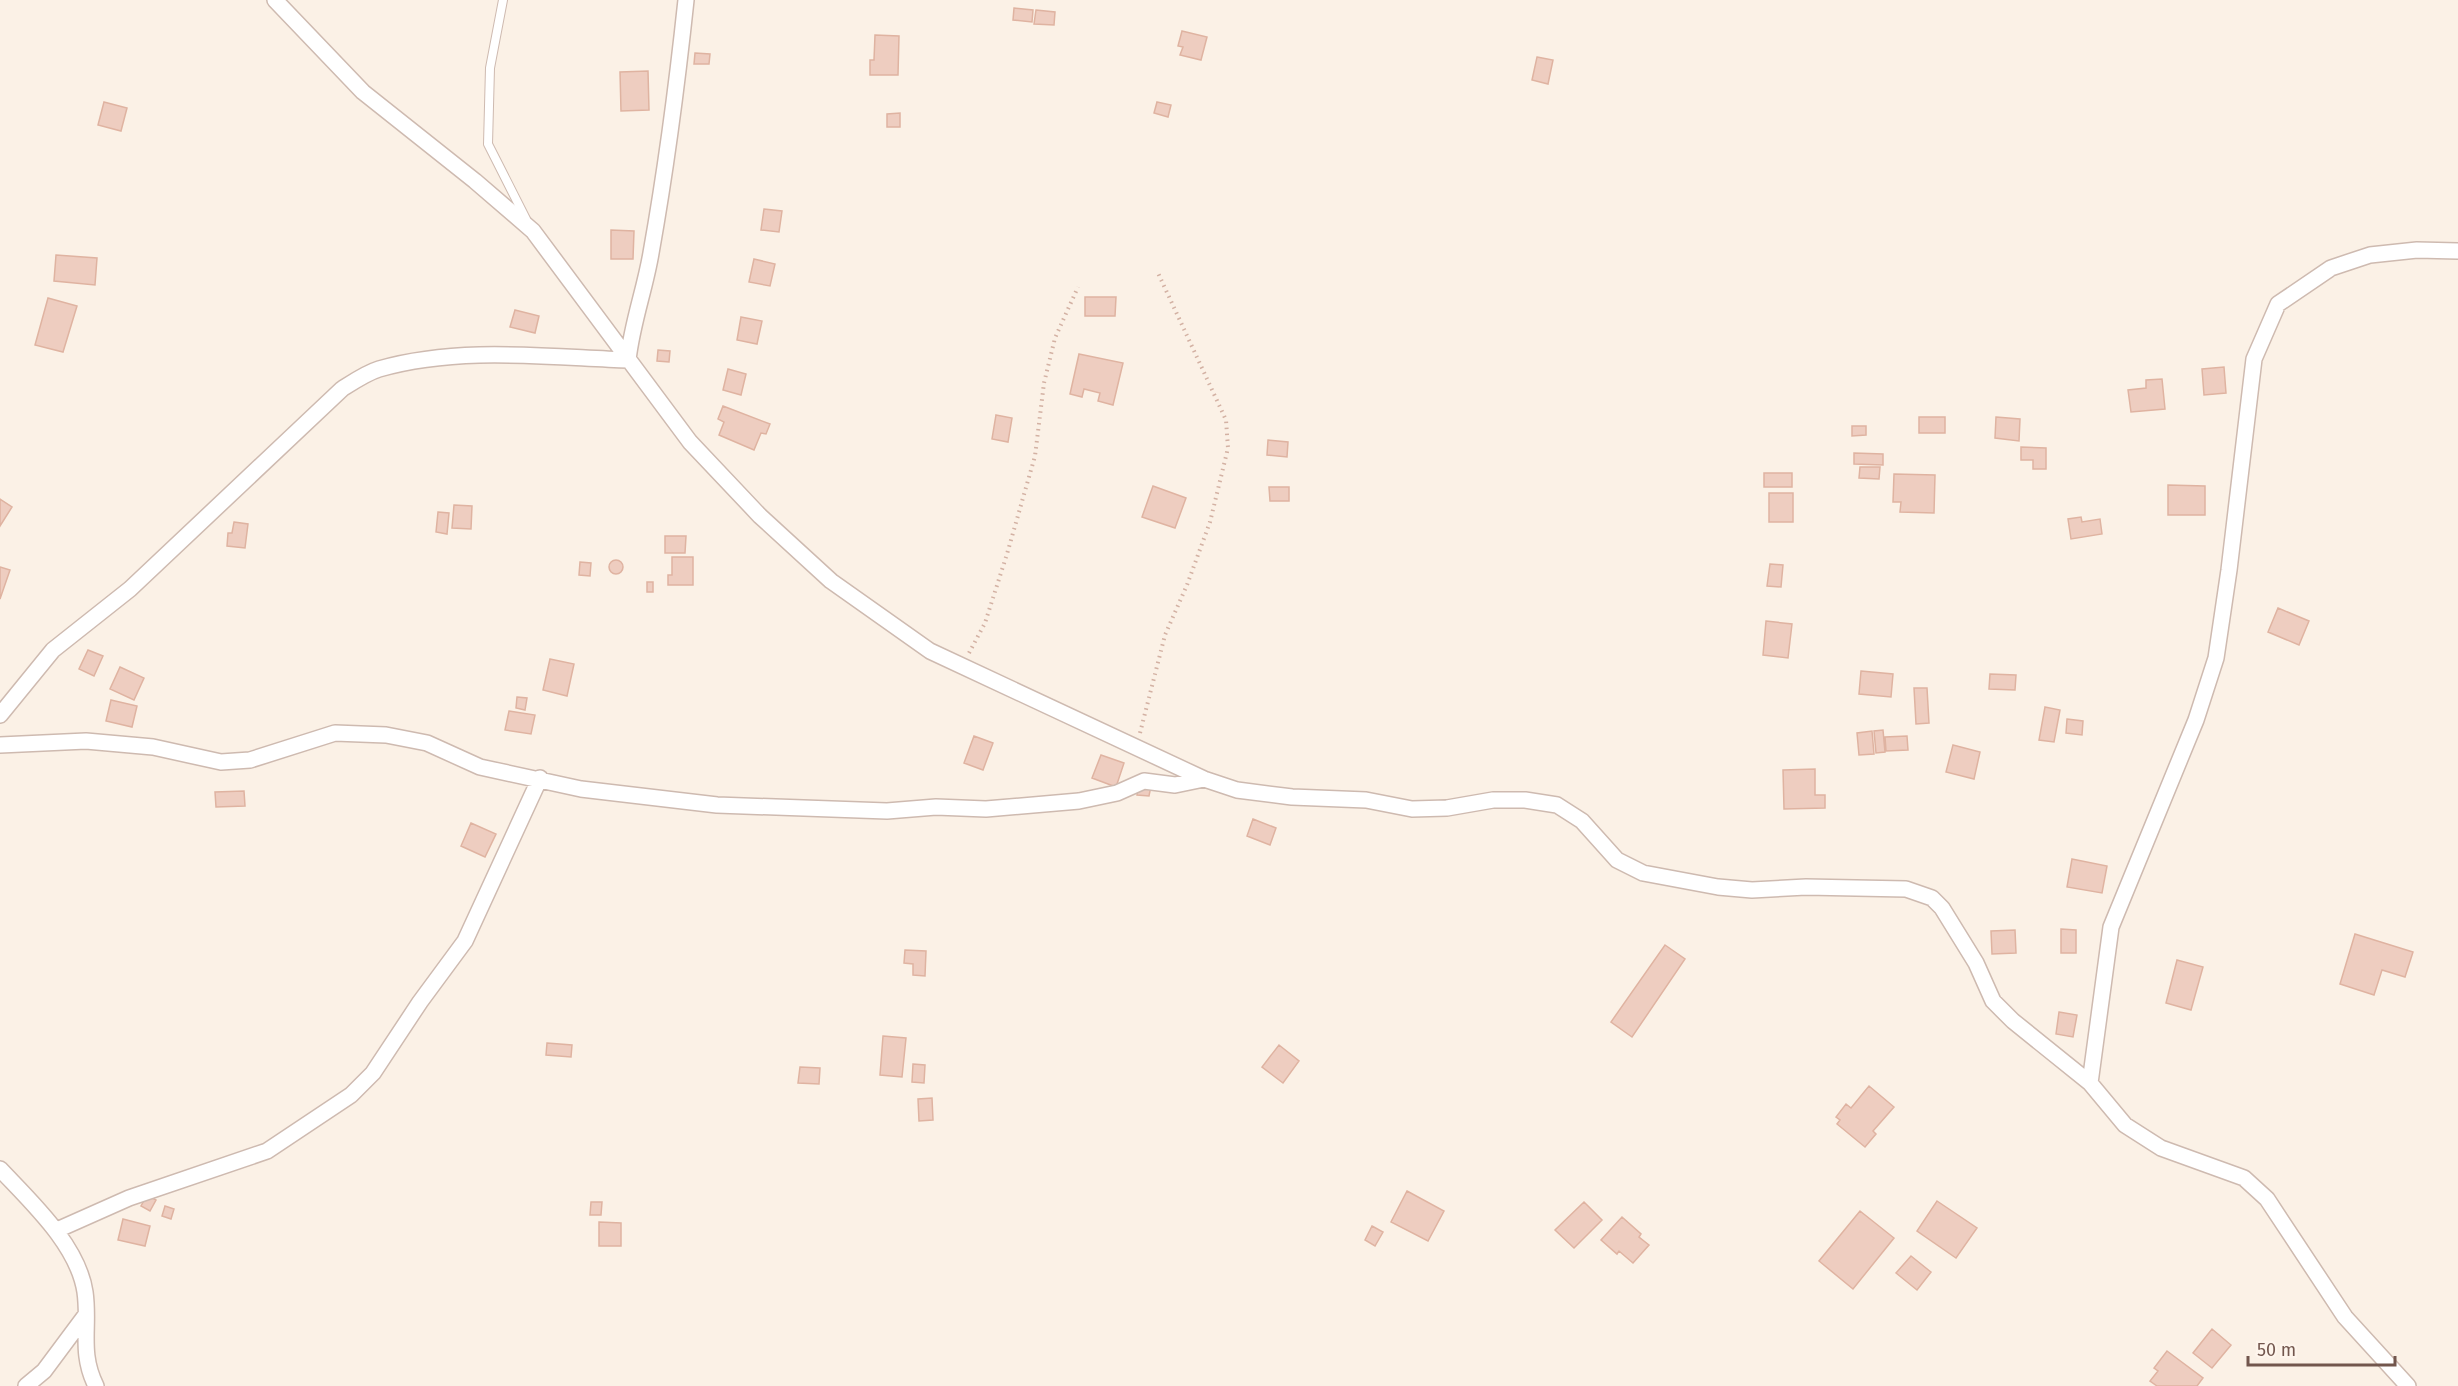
<svg xmlns="http://www.w3.org/2000/svg" width="2458" height="1386" font-family="'Fira Sans',sans-serif">
	<style>
		.building { fill: #eecdc0; stroke: #dfb3a1; stroke-width: 1.5 }
		.lines { fill: none; stroke-linecap: round; stroke-linejoin: round }
		.service-casing { stroke: #cebab0; stroke-width: 10 }
		.minor-casing { stroke: #cebab0; stroke-width: 18 }
		.path { stroke: #d3b1a3; stroke-width: 4; stroke-dasharray: 1.5 4.5; stroke-linecap: butt }
		.service { stroke: #fff; stroke-width: 8 }
		.minor { stroke: #fff; stroke-width: 15 }
	</style>
	<rect width="100%" height="100%" fill="#fbf1e6"/>
	<!-- building -->
	<path class="building" d="M1014,8L1033,10L1032,22L1013,20Z
		M1036,10L1055,12L1054,25L1034,24Z
		M1182,31L1207,37L1201,60L1180,55L1183,47L1178,46Z
		M875,35L899,36L898,75H870V60H874Z
		M695,53L710,54L709,64H694Z
		M1537,57L1553,60L1548,84L1532,80Z
		M648,71L649,110L621,111L620,72Z
		M104,102L127,108L121,131L98,125Z
		M1157,102L1171,105L1168,117L1154,113Z
		M900,113V127H887V114Z
		M764,209L782,211L779,232L761,230Z
		M611,230L634,231L633,259H611Z
		M56,255L97,258L95,285L54,281Z
		M754,259L775,264L770,286L749,282Z
		M1085,297H1116L1115,316H1085Z
		M48,298L77,306L63,352L35,345Z
		M515,310L539,316L535,333L510,327Z
		M741,317L762,321L757,344L737,340Z
		M658,350L670,351L669,362L657,361Z
		M1079,354L1123,363L1113,405L1098,401L1100,393L1084,389L1082,397L1070,394Z
		M2224,367L2226,393L2204,395L2202,369Z
		M728,369L746,374L741,395L723,390Z
		M2162,379L2165,409L2131,412L2128,390L2146,388V380Z
		M723,406L770,424L766,434L761,433L754,450L719,435L724,422L718,419Z
		M996,415L1012,418L1008,442L992,439Z
		M1919,417H1945V433H1919Z
		M1996,417L2020,419L2019,441L1995,438Z
		M1852,426H1866V435L1852,436Z
		M1268,440L1288,442L1287,457L1267,455Z
		M2021,447L2046,448V469H2033V460H2021Z
		M1854,453L1883,454V465L1854,464Z
		M1860,467H1880L1879,479L1859,478Z
		M1764,473H1792V487H1764Z
		M1894,474L1935,475L1934,513L1900,512L1901,502H1893Z
		M2168,485L2205,486V515H2168Z
		M1153,486L1186,498L1175,528L1142,517Z
		M1269,487H1289V501H1270Z
		M1769,493H1793V522H1769Z
		M0,499L12,507L0,526Z
		M454,505L472,506L471,529L452,528Z
		M438,512L449,513L447,534L436,532Z
		M2081,517L2082,522L2100,519L2102,534L2071,539L2068,519Z
		M234,522L248,524L245,548L227,546L228,533H232Z
		M665,536H686L685,553H665Z
		M672,557H693V585H668V575H672Z
		M609 567a7 7 0 1 1 14 0a7 7 0 1 1-14 0Z
		M580,562L591,563L590,576L579,575Z
		M1770,564L1783,565L1781,587L1767,586Z
		M0,567L10,570L0,599Z
		M647,582H653V592H647Z
		M2278,608L2309,621L2299,645L2268,632Z
		M1766,621L1792,624L1788,658L1763,655Z
		M88,650L103,656L94,676L79,669Z
		M550,659L574,664L567,696L543,690Z
		M120,667L144,678L134,700L110,689Z
		M1861,671L1893,674L1891,697L1859,694Z
		M1990,674L2016,675L2015,690L1989,689Z
		M1914,688H1927L1929,723L1916,724Z
		M517,697L527,698L525,710L516,708Z
		M111,700L137,706L132,727L106,721Z
		M2045,707L2060,710L2054,742L2039,740Z
		M509,711L535,715L531,734L505,730Z
		M2067,719L2083,721L2082,735L2066,733Z
		M1883,730L1885,752L1876,753L1874,731Z
		M1872,731L1874,754L1859,755L1857,733Z
		M974,736L993,743L983,770L964,763Z
		M1907,736L1908,750L1886,751L1885,737Z
		M1953,745L1980,752L1974,779L1946,772Z
		M1101,755L1124,763L1116,787L1092,778Z
		M1815,769V795H1825V808L1784,809L1783,770Z
		M1138,784L1151,786L1149,796L1137,795Z
		M244,791L245,806L216,807L215,792Z
		M1253,819L1276,828L1270,845L1247,836Z
		M471,823L496,834L485,857L461,846Z
		M2072,859L2107,866L2102,893L2067,887Z
		M2061,929L2076,930V953H2061Z
		M2015,930L2016,953L1992,954L1991,931Z
		M2355,934L2413,952L2405,977L2382,970L2374,995L2340,984Z
		M1665,945L1685,959L1632,1037L1611,1022Z
		M905,950L926,951L925,976L913,975V964L904,963Z
		M2177,960L2203,967L2191,1010L2166,1003Z
		M2059,1012L2077,1015L2073,1037L2056,1034Z
		M883,1036L906,1038L902,1077L880,1075Z
		M547,1043L572,1045L571,1057L546,1055Z
		M1279,1045L1299,1061L1283,1083L1262,1067Z
		M913,1064L925,1065L924,1083L912,1082Z
		M800,1067L820,1068L819,1084L798,1083Z
		M1869,1086L1894,1107L1873,1131L1876,1134L1865,1147L1837,1124L1840,1120L1836,1117L1846,1104L1851,1108Z
		M932,1098L933,1120L919,1121L918,1099Z
		M1407,1191L1444,1211L1428,1241L1391,1222Z
		M147,1195L156,1200L150,1211L141,1206Z
		M1937,1201L1977,1228L1956,1258L1917,1231Z
		M591,1202H602L601,1215H590Z
		M1584,1202L1602,1220L1574,1248L1555,1230Z
		M165,1206L174,1209L171,1219L162,1216Z
		M1860,1211L1894,1238L1853,1289L1819,1261Z
		M1622,1217L1641,1234L1639,1237L1649,1245L1633,1263L1619,1251L1617,1254L1601,1240Z
		M123,1219L150,1226L145,1246L118,1240Z
		M599,1222L621,1223V1246H599Z
		M1372,1226L1383,1232L1375,1246L1365,1240Z
		M1911,1256L1931,1272L1917,1290L1896,1273Z
		M2212,1329L2231,1345L2212,1368L2193,1353Z
		M2167,1351L2203,1378L2197,1386H2157L2150,1381L2158,1371L2154,1368Z"/>
	<g class="lines">
		<!-- service casing -->
		<g class="service-casing">
			<path id="service" d="M503,0L490,68L488,144L526,219"/>
		</g>
		<!-- minor casing -->
		<g class="minor-casing">
			<path id="minor" d="M275,0L363,92L475,181L533,231L690,442L760,516L831,581L930,651L1204,779L1237,790L1292,797L1366,800L1412,809L1447,808L1493,800H1525L1557,805L1582,821L1617,860L1643,873L1718,887L1752,890L1806,887L1906,889L1932,898L1942,908L1976,963L1993,1001L2013,1021L2090,1083L2125,1125L2161,1148L2244,1178L2267,1199L2345,1317L2408,1386
				M628,360C632,323 645,289 651,253C666,169 677,85 686,0
				M0,715L53,650L130,589L342,389C353,382 366,373 379,369C459,346 546,357 628,360
				M0,745L86,741L153,747L221,762L250,760L335,733L386,735L427,743L480,767L581,789L717,805L887,811L936,807L986,809L1079,801L1117,793L1144,781L1175,785L1204,779
				M2090,1083L2111,927L2196,720L2216,658L2229,570L2254,359L2278,304L2331,268L2370,255L2417,250L2458,251
				M0,1169C31,1202 78,1245 85,1292C90,1327 79,1352 96,1386
				M57,1230L129,1198L267,1151L351,1095L373,1073L420,1002L465,941L540,778
				M26,1386L44,1371L85,1316"/>
		</g>
		<!-- path -->
		<path class="path" d="M969,653L985,623L1007,554L1035,456L1044,383L1055,338L1078,287
			M1140,733L1165,635L1187,585L1210,522L1228,448L1226,420L1158,273"/>
		<!-- service -->
		<use href="#service" class="service"/>
		<!-- minor -->
		<use href="#minor" class="minor"/>
	</g>
	<!-- scale -->
	<path d="M2248 1356v9h147v-9" fill="none" stroke="#72564d" stroke-width="3"/>
	<text x="2257" y="1356" font-size="18" fill="#72564d" stroke="#fef5ec" stroke-width="4.5" paint-order="stroke">50 m</text>
</svg>
